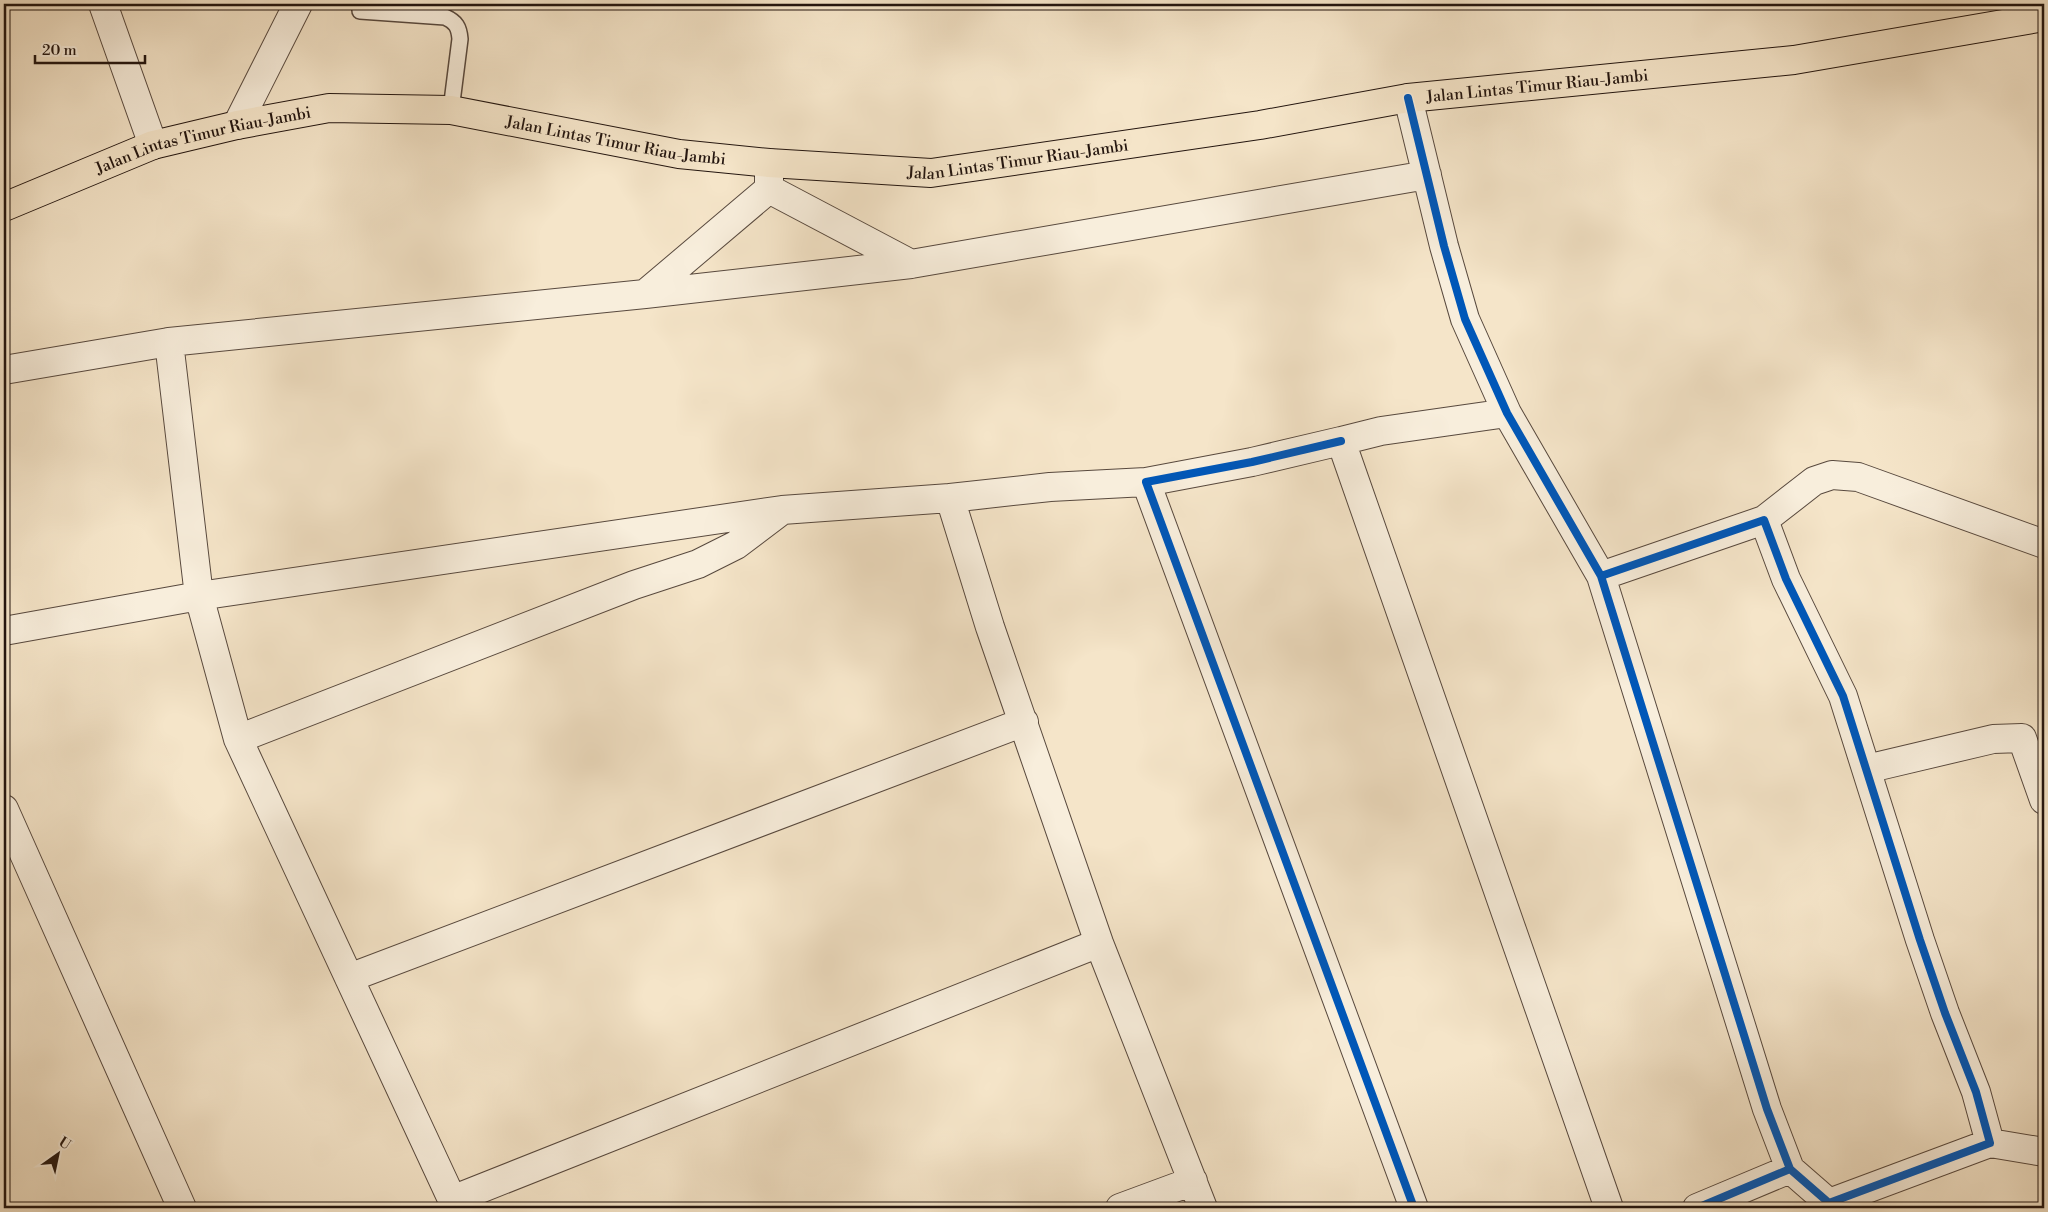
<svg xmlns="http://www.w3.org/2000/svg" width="2048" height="1212" font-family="'Libre Bodoni',serif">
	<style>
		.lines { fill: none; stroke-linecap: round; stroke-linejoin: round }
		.lane-casing { stroke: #58493e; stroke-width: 18 }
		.street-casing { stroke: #58493e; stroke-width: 30 }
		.highway-casing { stroke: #23150f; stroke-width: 30 }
		.lane { stroke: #f8eedc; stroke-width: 15 }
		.street { stroke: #f8eedc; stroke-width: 28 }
		.highway { stroke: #f5e5c9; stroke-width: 28 }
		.cycleway-casing { stroke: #f8eedc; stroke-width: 11 }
		.cycleway { stroke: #0057b8; stroke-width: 8 }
		.labels { text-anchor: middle; stroke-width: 4.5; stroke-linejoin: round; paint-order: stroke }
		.street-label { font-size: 16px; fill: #23150f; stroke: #f8eedc }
	</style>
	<rect width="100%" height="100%" fill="#f5e5c9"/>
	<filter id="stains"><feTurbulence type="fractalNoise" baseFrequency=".004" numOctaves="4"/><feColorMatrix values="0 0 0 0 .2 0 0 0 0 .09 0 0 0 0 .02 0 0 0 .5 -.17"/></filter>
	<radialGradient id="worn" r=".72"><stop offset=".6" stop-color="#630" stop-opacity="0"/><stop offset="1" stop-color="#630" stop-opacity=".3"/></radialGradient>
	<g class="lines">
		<!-- lane casing -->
		<g class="lane-casing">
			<path id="lane" d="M360,11L445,17C456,22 459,27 460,39L451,110"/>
		</g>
		<!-- street casing -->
		<g class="street-casing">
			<path id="street" d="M103,4L153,145
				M1408,98L1444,246L1465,319L1507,413L1601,576L1767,1109L1790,1169L1697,1208
				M237,125L298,4
				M769,189L911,264
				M645,294L911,264L1427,175
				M169,342L199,596L238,739L456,1208
				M4,370L169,342L645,294L769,189V163
				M1507,413L1381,431L1341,441L1609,1208
				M1341,441L1252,462L1146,482L1414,1208
				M1146,482L1050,487L950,498L990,627L1099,943L1203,1208
				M1764,520L1814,481L1832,475L1858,477L2044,544
				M1601,576L1764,520L1786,579L1843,696L1920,940L1945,1013L1976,1092L1990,1143L1829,1203L1790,1169
				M4,631L199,596L782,510L950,498
				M238,739L634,585L698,564L736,545L781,511
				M1866,769L1993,739L2022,738L2044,800
				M4,809L182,1208
				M349,978L1024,722
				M1990,1143L2044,1152
				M452,1200L1099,943
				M1120,1208L1193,1181"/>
		</g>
		<!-- highway casing -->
		<g class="highway-casing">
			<g id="highway">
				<path id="s1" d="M4,207L153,145L237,125L329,108L451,110L679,154L769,163L931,173L1260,125L1408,98L1794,60L2044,17"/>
			</g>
		</g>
		<!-- lane -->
		<use href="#lane" class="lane"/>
		<!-- street -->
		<use href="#street" class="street"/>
		<!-- highway -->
		<use href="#highway" class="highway"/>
		<!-- cycleway casing -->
		<g class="cycleway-casing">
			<path id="cycleway" d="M1408,98L1444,246L1465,319L1507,413L1601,576L1767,1109L1790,1169L1697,1208
				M1341,441L1252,462L1146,482L1414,1208
				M1601,576L1764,520L1786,579L1843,696L1920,940L1945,1013L1976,1092L1990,1143L1829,1203L1790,1169"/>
		</g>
		<!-- cycleway -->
		<use href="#cycleway" class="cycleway"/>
	</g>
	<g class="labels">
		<!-- street labels -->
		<g class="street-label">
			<text dy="6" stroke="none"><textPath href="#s1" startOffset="1561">Jalan Lintas Timur Riau-Jambi</textPath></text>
			<text dy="6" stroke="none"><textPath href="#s1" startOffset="631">Jalan Lintas Timur Riau-Jambi</textPath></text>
			<text dy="6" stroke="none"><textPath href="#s1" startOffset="211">Jalan Lintas Timur Riau-Jambi</textPath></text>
			<text dy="6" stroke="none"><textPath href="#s1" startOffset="1036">Jalan Lintas Timur Riau-Jambi</textPath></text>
		</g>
	</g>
	<!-- margin -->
	<rect width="2048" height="1212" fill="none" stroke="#f5e5c9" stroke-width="20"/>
	<rect x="5" y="5" width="2038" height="1202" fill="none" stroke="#23150f" stroke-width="2.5"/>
	<rect x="10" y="10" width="2028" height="1192" fill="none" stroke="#23150f"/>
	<!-- north arrow -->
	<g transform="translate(58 1154) rotate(33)" stroke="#f8eedc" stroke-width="4" paint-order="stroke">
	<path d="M0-4L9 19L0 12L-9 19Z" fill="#23150f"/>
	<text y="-8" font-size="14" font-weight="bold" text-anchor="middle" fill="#23150f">U</text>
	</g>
	<!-- scale -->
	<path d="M35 55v8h110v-8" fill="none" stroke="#23150f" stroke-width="2.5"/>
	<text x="42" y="55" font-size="15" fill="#23150f" stroke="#f8eedc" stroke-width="4" paint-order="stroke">20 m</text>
	<rect width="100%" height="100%" filter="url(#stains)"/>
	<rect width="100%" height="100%" fill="url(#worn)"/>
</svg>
